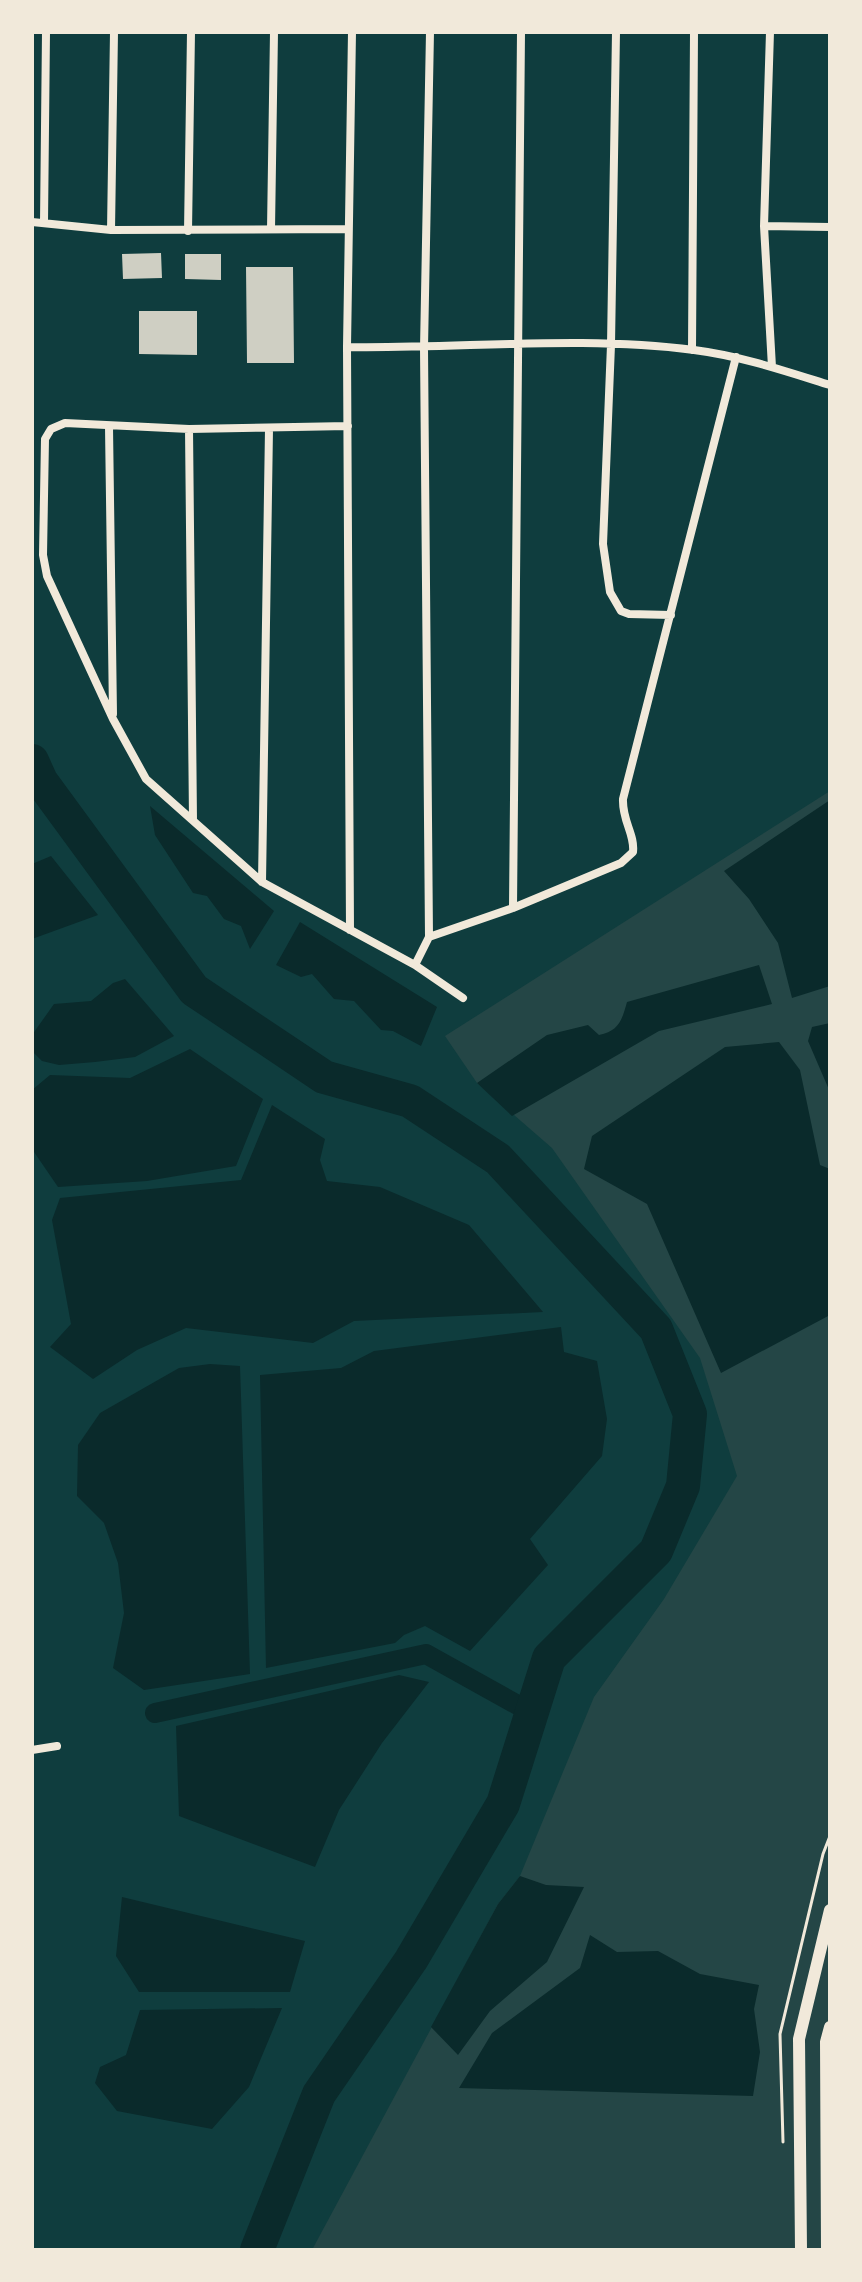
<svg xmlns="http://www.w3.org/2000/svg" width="862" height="2282" font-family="Raleway,sans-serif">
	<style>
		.green { fill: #244646 }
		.water { fill: #0a2a2b }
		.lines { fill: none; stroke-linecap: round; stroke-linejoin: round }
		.canal { stroke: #0a2a2b; stroke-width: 20 }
		.river { stroke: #0a2a2b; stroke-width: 34 }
		.building { fill: #cfcfc3 }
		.path { stroke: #f1e9da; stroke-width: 3 }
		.minor { stroke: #f1e9da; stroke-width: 8 }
		.secondary { stroke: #f1e9da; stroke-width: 12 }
	</style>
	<rect width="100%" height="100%" fill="#0f3d3e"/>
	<!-- green -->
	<path class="green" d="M830,791V2250H312L498,1904L520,1876L594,1697L664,1599L737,1476L700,1358L552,1148L477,1083L445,1036Z"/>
	<!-- water -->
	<path class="water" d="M830,800V986L792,998L778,943L749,899L724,871Z
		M150,806L274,911L250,949L241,926L224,919L207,896L193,893L155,835Z
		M51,856L98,915L32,939V864Z
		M300,922L437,1007L421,1046L393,1031L381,1030L354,1001L334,999L312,974L301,977L276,965Z
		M759,965L772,1004L659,1031L512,1116L477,1083L547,1035L588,1025L599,1035C619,1031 622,1020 627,1002Z
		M125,979L174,1036L135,1057L95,1062L59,1065L42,1061L32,1051V1035L54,1004L91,1001L113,983Z
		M830,1023V1092L808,1041L812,1027Z
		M779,1042L800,1070L820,1165L830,1169V1315L721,1373L647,1204L584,1169L592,1136L725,1047Z
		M190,1049L263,1099L236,1166L147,1181L58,1187L32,1149V1090L50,1075L130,1078Z
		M272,1105L325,1139L320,1160L327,1181L380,1187L469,1225L543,1312L354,1321L313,1343L186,1328L137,1350L93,1379L50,1347L71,1324L52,1220L60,1198L241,1180Z
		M561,1327L564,1352L597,1361L607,1419L602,1456L530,1539L548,1565L470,1651L425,1626L404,1635L395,1643L266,1668L260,1375L341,1368L374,1351Z
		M210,1364L240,1366L250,1674L144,1690L113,1668L124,1613L118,1563L104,1523L77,1496L78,1445L100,1413L179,1368Z
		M399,1675L429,1682L382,1743L339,1810L315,1867L179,1816L176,1726Z
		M520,1876L546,1885L584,1887L547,1962L490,2011L458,2055L431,2027L498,1904Z
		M122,1897L305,1941L290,1992H139L116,1956Z
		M590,1935L617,1952L658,1951L700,1974L759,1985L754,2009L760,2052L753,2096L459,2088L492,2033L580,1968Z
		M282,2008L249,2087L212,2129L117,2111L95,2083L100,2067L126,2055L140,2010Z"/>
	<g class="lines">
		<!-- canal -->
		<path class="canal" d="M155,1713L426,1654L532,1713"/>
		<!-- river -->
		<path class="river" d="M32,761L41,781L194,990L324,1077L410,1101L498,1159L656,1329L690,1414L683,1486L656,1551L549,1658L503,1804L411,1960L319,2094L257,2250"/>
	</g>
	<!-- building -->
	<path class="building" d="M161,253L162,278L123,279L122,254Z
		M185,254H221V280L185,279Z
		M246,267H293L294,363H247Z
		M139,311H197V355L139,354Z"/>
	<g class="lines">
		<!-- path -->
		<path class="path" d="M783,2142L780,2034L823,1854L830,1836"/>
		<!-- minor -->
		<path class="minor" d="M616,32L611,345L603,544L610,592L621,611L629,614L671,615
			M770,32L764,226L772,367
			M32,222L111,230L347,229
			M44,222L46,32
			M764,226L830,227
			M271,229L274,32
			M111,230L114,32
			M188,231L191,32
			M347,347C462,349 579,335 694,350C741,356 785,371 830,385
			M692,350L694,32
			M348,426L189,429L65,423L51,429L45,439L43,555L47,576L113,719L146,779L262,882L415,965L463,998
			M109,427L113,714
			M189,429L193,820
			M262,882L269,429
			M513,908L521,32
			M350,930L347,347L352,32
			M429,937L513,908L621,863L633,852C635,834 622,821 623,799L736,357
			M415,965L429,937L424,348L430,32
			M32,1750L57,1746"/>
		<!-- secondary -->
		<path class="secondary" d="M801,2250L799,2039L830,1910
			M827,2250L826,2042L830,2027"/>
	</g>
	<!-- border -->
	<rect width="862" height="2282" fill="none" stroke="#f1e9da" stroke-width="68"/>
</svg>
